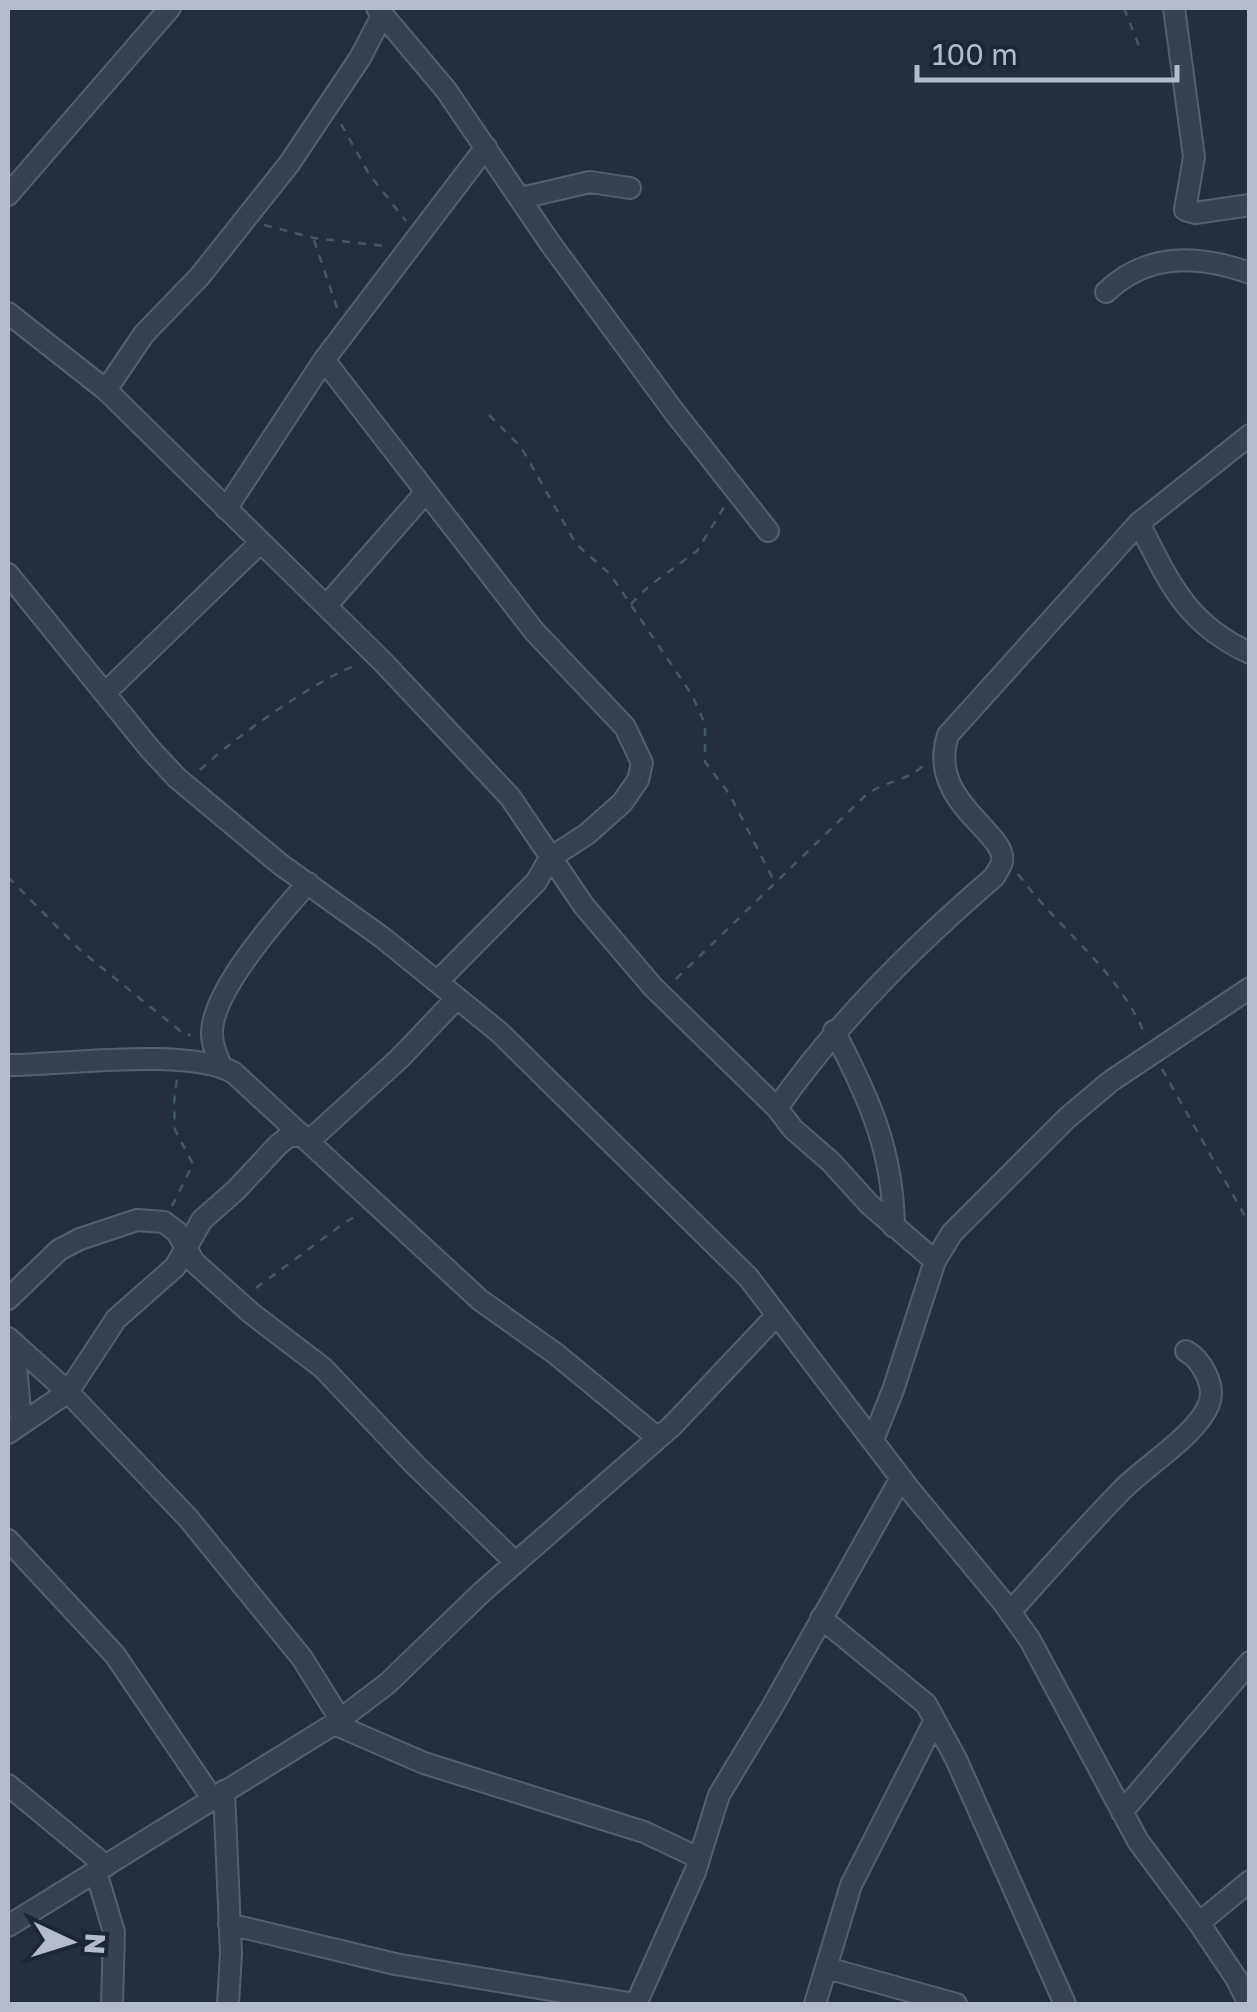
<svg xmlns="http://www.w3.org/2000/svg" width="1257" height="2012" font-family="'Golos Text',sans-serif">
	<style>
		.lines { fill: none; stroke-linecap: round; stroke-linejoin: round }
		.minor-casing { stroke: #565f6c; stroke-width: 24 }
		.path { stroke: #44595c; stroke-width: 2.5; stroke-dasharray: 8 8; stroke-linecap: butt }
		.minor { stroke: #38414e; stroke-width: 20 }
	</style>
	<rect width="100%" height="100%" fill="#242f3e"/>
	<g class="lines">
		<!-- minor casing -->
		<g class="minor-casing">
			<path id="minor" d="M377,8L446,90L550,243L675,413L768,531
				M1174,8L1194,157L1185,210L1195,213L1250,205
				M8,195L170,8
				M521,198L590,182L630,188
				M1106,292C1148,252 1198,255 1250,273
				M8,313L106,390L383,662L510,797L584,906L653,987L777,1108L793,1129L831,1162L869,1204L935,1261
				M324,360L534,631L625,727L642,763L638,780L622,803L587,834L550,858L536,882L437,982
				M106,390L144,334L200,276L289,164L360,58L383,14
				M226,509L324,360L486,147
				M1139,523C1169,582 1186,624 1250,653
				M8,574L150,749L177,778L280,864L383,938L499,1032L748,1277L910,1490L1003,1602L1030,1640L1138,1841L1199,1923L1236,1978L1249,2004
				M327,605L426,492
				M105,693L261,542
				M834,1031C869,1098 893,1150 894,1227
				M8,1065C64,1065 189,1047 234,1073L480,1300L556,1354L658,1438
				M221,1066C217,1056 212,1045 212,1035C210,993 280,914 308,883
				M777,1108C838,1021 914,946 994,877C995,875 1002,865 1002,862C1008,832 926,802 948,735L1139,523L1250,435
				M309,1141L400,1058L457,998
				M8,1299L59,1250L80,1239L137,1220L164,1222L177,1232L194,1262L251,1313L323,1368L415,1465L515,1562
				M8,1338L68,1392L188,1518L302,1658L340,1719
				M14,1343L21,1422
				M8,1433L68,1392L116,1319L175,1267L202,1220L236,1190L278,1145L288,1137L301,1134
				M873,1440L893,1390L935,1261L952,1233L1067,1118L1111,1081L1250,988
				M8,1540L115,1655L212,1798
				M1010,1612C1047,1571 1083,1530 1121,1491C1145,1466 1197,1435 1209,1404C1216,1386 1202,1360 1186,1351
				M821,1618L926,1704L956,1759L1065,2004
				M334,1724L424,1763L644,1832L699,1858
				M8,1785L106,1866
				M224,1791L231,1953L228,2004
				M1122,1812L1250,1662
				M96,1872L114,1932L112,2004
				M1199,1923L1250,1881
				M229,1924L395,1964L635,2004
				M8,1926L334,1724L388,1683L482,1592L672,1426L777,1315
				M827,1968L956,2004
				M636,2004L695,1872L719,1795L771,1709L901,1478
				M815,2004L851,1885L934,1722"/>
		</g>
		<!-- path -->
		<path class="path" d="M1124,8L1141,51
			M341,124L369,174L406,221
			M264,225L314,238L384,246
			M314,240L337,308
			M489,415L521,447L576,544L610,574L692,695L705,724V762L730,795L775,883
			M631,604L649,586L697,551L724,507
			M200,770C232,739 317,679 359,664
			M1018,874C1059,930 1118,969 1145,1035
			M8,877L80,950L184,1034L191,1035
			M676,979L867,794C886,781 907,781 924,765
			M1162,1069L1250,1225
			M172,1206L193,1164L175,1130L174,1103L177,1079
			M256,1288L347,1221L359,1215"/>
		<!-- minor -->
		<use href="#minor" class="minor"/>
	</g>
	<!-- border -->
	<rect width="1257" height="2012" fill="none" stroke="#b4bcc9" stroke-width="20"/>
	<!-- north arrow -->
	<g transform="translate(70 1942) rotate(94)" stroke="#1d2633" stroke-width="8" paint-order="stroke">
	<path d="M0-8L18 38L0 25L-18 38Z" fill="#b4bcc9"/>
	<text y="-15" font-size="28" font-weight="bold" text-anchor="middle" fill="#b4bcc9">N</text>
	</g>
	<!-- scale -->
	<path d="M917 65v15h260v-15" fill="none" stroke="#b4bcc9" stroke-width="5"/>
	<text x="932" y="65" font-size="30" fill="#b4bcc9" stroke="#1d2633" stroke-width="8" paint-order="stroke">100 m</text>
</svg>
